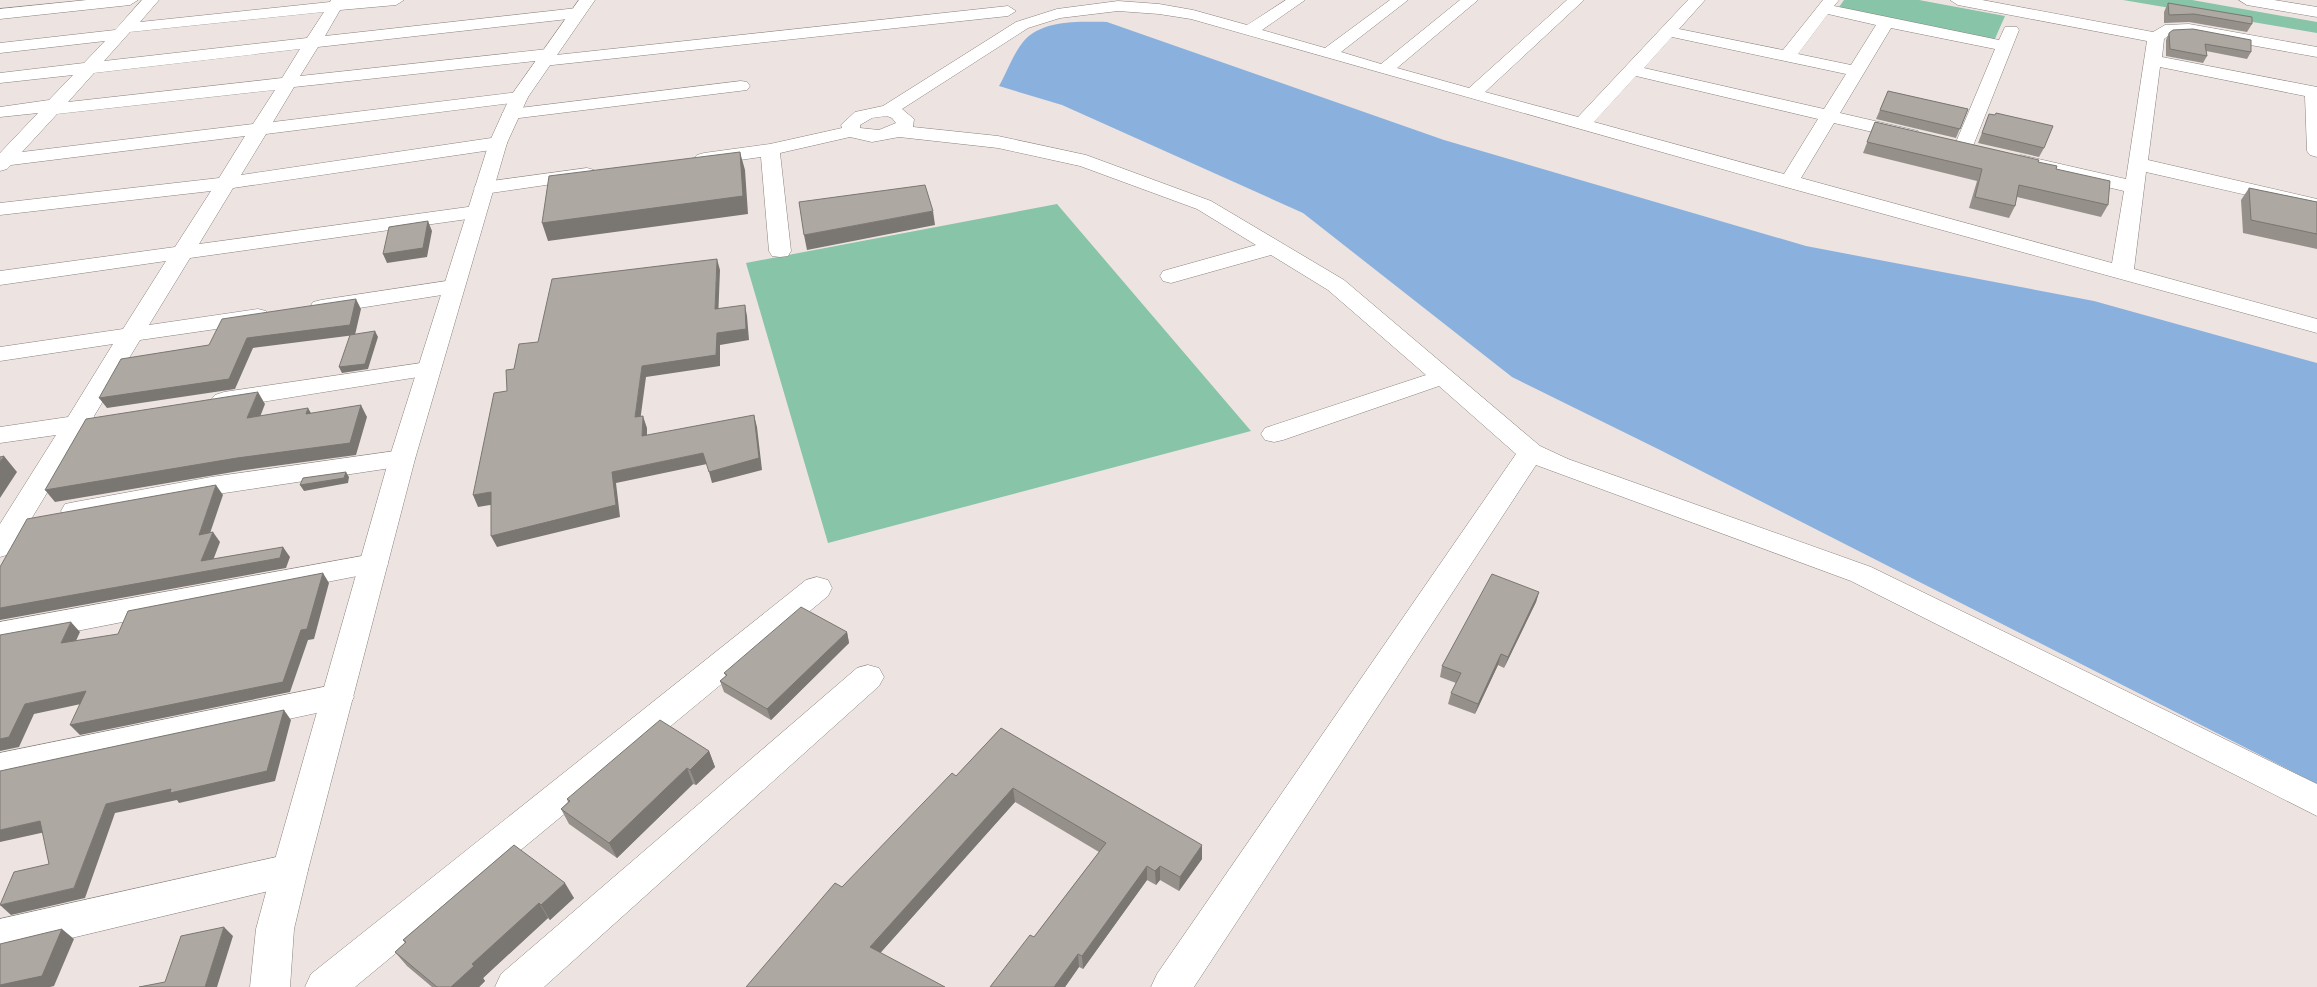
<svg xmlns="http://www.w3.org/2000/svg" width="2317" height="987" font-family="'PT Sans',sans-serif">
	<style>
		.green { fill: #88c4a7 }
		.water { fill: #8ab1de }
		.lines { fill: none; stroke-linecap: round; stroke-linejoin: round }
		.minor-casing { stroke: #8a827f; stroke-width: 1 }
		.tertiary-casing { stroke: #8a827f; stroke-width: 1 }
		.motorway-casing { stroke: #8a827f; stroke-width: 1 }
		.minor { fill: #fff; fill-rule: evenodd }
		.tertiary { fill: #fff; fill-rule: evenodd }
		.motorway { fill: #fff; fill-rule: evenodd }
		.wall { fill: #96908b }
		.shaded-wall { fill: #7a7671 }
		.building { fill: #aea8a2; stroke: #7a7671 }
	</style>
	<rect width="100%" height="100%" fill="#ede4e1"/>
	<!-- green -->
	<path class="green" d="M1844,0H1919L2005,16L1994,41L1837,10Z
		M2123,0H2192L2317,22V33Z
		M1057,204L1251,431L828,543L746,263Z"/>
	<!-- water -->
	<path class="water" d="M1107,22L1444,140L1806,246L2094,301L2317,363V784L1660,450L1512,377L1303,213L1062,105L999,86C1007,72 1013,54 1023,42C1042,19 1081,22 1107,22Z"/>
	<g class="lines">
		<!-- minor casing -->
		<g class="minor-casing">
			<path id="minor" d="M87,0H138L130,5L0,19V9Z
				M142,0H159L140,22L330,2L331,0H404L396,5L340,10L325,36L577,8L585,13L577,18L318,47L300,76L548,49L554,50L556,55L1008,6L1016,11L1008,16L543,66L537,65L535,61L294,87L273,122L519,92L525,93L528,97L525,101L519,102L266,134L241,175L498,137L505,139L507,143L505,147L498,149L233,188L199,244L475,206L482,208L485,212L482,216L475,218L190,258L149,325L258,309L266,311L270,316L266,321L258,323L140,340L94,416L100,422L96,428L85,430L10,554L0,557V524L56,435L0,443V427L68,417L113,344L0,361V347L123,329L166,261L0,285V271L175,247L211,191L0,215V203L219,178L245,136L11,165L7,169L0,171V153L38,113L0,117V107L49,100L73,75L0,83V73L84,63L105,41L0,53V43L115,30ZM324,12L307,38L104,61L130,32ZM300,49L282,78L68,102L94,73ZM275,90L253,124L22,152L57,114Z
				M1286,0H1305L1262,30L1325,48L1390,0H1408L1341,52L1381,64L1460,0H1478L1397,68L1469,88L1567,0H1584L1485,92L1578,117L1688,0H1705L1679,29L1783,50L1823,0H1839L1834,6L1999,40L2005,27H2017L2019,30L1971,151H1957L1954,147L1995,49L1891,28L1840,113L1918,131L1920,135L1918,139L1911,141L1834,123L1801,178L2112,263L2124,191L2014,165L2011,161L2014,157L2021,155L2126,179L2147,41L1958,5L1950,0H1982L2153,32L2165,25L2189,24L2317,47V57L2189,34L2169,35L2164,39L2162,57L2317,87V157L2310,155L2307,151L2305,96L2160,67L2148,160L2317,199V211L2146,172L2134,269L2317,319V333L1782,186L1191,19L1159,14L1118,11L1060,18L1028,28L902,109L914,119L913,127L998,136L1086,155L1211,201L1344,280L1540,446L1568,459L1871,567L2317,784V816L1851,581L1536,465L1194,987H1151L1157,974L1516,454L1439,386L1283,440L1274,442L1265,440L1261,434L1265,428L1426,375L1328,290L1271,255L1171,283L1163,281L1160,276L1163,271L1256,245L1197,209L1080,166L998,148L899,137L872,142L850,137L780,153L791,251L788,256L780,257L772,256L769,251L761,157L704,165L697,163L694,159L697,155L704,153L770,144L842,128L841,125L855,112L883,106L1016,22L1057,9L1118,1L1159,4L1193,10L1247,25ZM1828,14L1876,25L1851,65L1798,54ZM1672,37L1846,74L1824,109L1644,68ZM1636,76L1818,119L1784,174L1594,122ZM887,116L892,118L896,123L879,130L860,128V125L872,118Z
				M741,81L747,82L750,86L747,90L511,119L505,118L502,114L505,110L511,109Z
				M587,168L594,170L597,174L594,178L484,194L477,192L474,188L477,184L484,182Z
				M453,280L461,282L464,287L461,292L321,314L313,312L310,307L313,302L321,300Z
				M428,362L437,364L440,369L437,374L224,408L215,405L211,400L215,395L224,392Z
				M402,450L411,453L415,459L411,465L211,495L75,520L65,518L61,511L65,504L75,502L211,477Z
				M373,554L383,557L388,564L383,571L0,646V622Z
				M817,577L828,580L832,588L828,596L355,987H305L311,974L806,580Z
				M868,665L879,668L884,677L879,686L544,987H495L501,974L857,668Z
				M338,684L349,688L354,697L349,706L0,781V753Z
				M290,854L303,858L308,870L303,882L290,886L0,955V919Z"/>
		</g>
		<!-- tertiary casing -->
		<g class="tertiary-casing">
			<path id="tertiary" d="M579,0H595L528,97L507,143L415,459L308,870L294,929L290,987H250L256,929L272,870L389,459L489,143L510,97Z"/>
		</g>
		<!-- motorway casing -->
		<g class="motorway-casing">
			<path id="motorway" d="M2239,0H2274L2317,7V17L2247,5Z"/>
		</g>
		<!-- minor -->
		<use href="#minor" class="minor"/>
		<!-- tertiary -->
		<use href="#tertiary" class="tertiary"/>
		<!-- motorway -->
		<use href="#motorway" class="motorway"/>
	</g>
	<!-- wall -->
	<path class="wall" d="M2168,3L2252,24L2247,32L2189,22L2164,23V12Z
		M2169,33L2251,52L2247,59L2206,51L2207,56L2203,63L2166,56V40Z
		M1888,91L1968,109L1956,138L1876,119Z
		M1989,114L2044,148L2039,157L1978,143Z
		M1875,122L2038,162L2056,169L2108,205L2101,217L2017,197L2015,206L2009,218L1969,208L1977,181L1863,153Z
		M2249,188L2317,202V249L2243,233L2241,200Z
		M1539,592L1536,602L1504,668L1498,665L1475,714L1448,704L1451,693L1456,683L1440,677L1442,666Z
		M847,632L849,643L771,720L724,692L720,681L726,676L724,673Z
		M1001,728L1202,859L1179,891L1160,880L1156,885L1147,880L1083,969L1079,967L1065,987H990L1034,937L1099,852L1015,802L881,952L746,987L842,887L956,776Z
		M709,751L715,767L696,785L693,784L617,858L569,824L561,809L568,802L567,799Z
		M514,845L574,898L550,920L548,918L483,978L485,981L479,987H432L407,966L395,952L405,943L403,940Z"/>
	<!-- shaded-wall -->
	<path class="shaded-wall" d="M740,152L745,170L748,214L548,241L542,223Z
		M933,211L935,225L807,250L804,235Z
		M428,221L432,231L427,257L387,263L383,254Z
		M717,259L720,270L718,320L715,309Z
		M356,299L361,309L355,335L253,348L235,389L107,408L99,398L247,338Z
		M745,305L747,316L749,340L720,345V366L646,377L639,429L635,417L642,366L717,333Z
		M375,331L378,337L368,369L342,373L339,367Z
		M258,392L265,404L255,430L247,418Z
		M361,405L367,417L356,455L245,470L55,502L45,490Z
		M308,408L315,420L306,414Z
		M754,415L757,427L762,470L712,483L709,472Z
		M643,416L647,428V448L642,436Z
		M703,453L707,464L616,483L620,517L497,547L491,536L612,472Z
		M4,456L17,472L0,498V462Z
		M346,472L349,477L348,483L304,491L300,485Z
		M216,485L223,495L206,545L199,535Z
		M491,492L496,504L478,507L473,495Z
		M213,532L220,542L209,571L283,547L290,557L286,568L0,620V608L201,561Z
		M323,573L329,583L314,639L308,640L290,692L80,735L70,725L301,630Z
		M1539,592L1536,602L1504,668L1508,657Z
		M71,622L80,632L70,654L61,643Z
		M847,632L849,643L771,720L767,709Z
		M1501,654L1498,665L1475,714L1478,704Z
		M86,691L95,701L34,714L19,747L0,751V739L25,704Z
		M284,710L291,720L275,781L179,803L177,800L115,813L85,898L11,915L0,905L74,888L106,804Z
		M709,751L715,767L696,785L690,770Z
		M687,768L693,784L617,858L609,843Z
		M1013,788L1015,802L874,960L870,947Z
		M40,821L50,831L0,842V830Z
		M1202,845V859L1179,891L1180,877Z
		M1147,866V880L1083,969L1082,956Z
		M1160,866V880L1156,885L1155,871Z
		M565,883L574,898L550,920L541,905Z
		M539,903L548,918L483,978L485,981L479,987H451L472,964Z
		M224,927L233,936L217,987H205Z
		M62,929L74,939L54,986L50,987H0V985Z
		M1078,954L1079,967L1065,987H1054Z"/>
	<!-- building -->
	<path class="building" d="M2168,3L2252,17V24L2194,14L2169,15Z
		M2193,29L2251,40V52L2205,44L2207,56L2170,49L2169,33L2173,30Z
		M1888,91L1968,109L1960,129L1880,110Z
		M1996,113L2053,126L2044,148L1982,133L1989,114L1995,115Z
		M1875,122L2039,160L2038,162L2057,166L2056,169L2110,181L2108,205L2019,185L2015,206L1975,197L1982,169L1867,142Z
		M740,152L743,196L542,223L549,176Z
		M925,185L933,211L804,235L799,202Z
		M2249,188L2317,202V234L2251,220Z
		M428,221L423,248L383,254L389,227Z
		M717,259L715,309L745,305L746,329L717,333L716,355L642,366L635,417L643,416L642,436L754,415L759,458L709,472L703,453L612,472L616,505L491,536V492L473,495L494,393L507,391L506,370L514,369L519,344L538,342L552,279Z
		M356,299L350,325L247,338L229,379L99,398L121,359L209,345L222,319Z
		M375,331L365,364L339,367L350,335Z
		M258,392L247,418L308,408L306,414L361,405L350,443L237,458L45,490L86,419Z
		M4,456L0,462V457Z
		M346,472L344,478L300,485L303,478Z
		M216,485L199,535L213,532L201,561L283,547L280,558L0,608V567L27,519Z
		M323,573L307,629L301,630L283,682L70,725L86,691L25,704L9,737L0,739V635L71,622L61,643L118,634L128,611Z
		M1492,574L1539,592L1508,657L1501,654L1478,704L1451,693L1461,673L1442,666Z
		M801,607L847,632L767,709L720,681L727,675L724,673Z
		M284,710L267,771L170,793L171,789L106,804L74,888L0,905L14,872L49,864L40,821L0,830V771Z
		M660,720L709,751L690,770L687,768L609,843L561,809L570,801L567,799Z
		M1001,728L1202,845L1180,877L1160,866L1155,871L1147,866L1082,956L1078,954L1054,987H990L1030,935L1034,937L1106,843L1013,788L870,947L945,987H746L835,883L842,887L952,773L956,776Z
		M514,845L565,883L541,905L539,903L472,964L474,966L451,987H437L395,952L406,942L403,940Z
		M224,927L205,987H139L165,982L181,936Z
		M62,929L42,976L0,985V944Z"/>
</svg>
